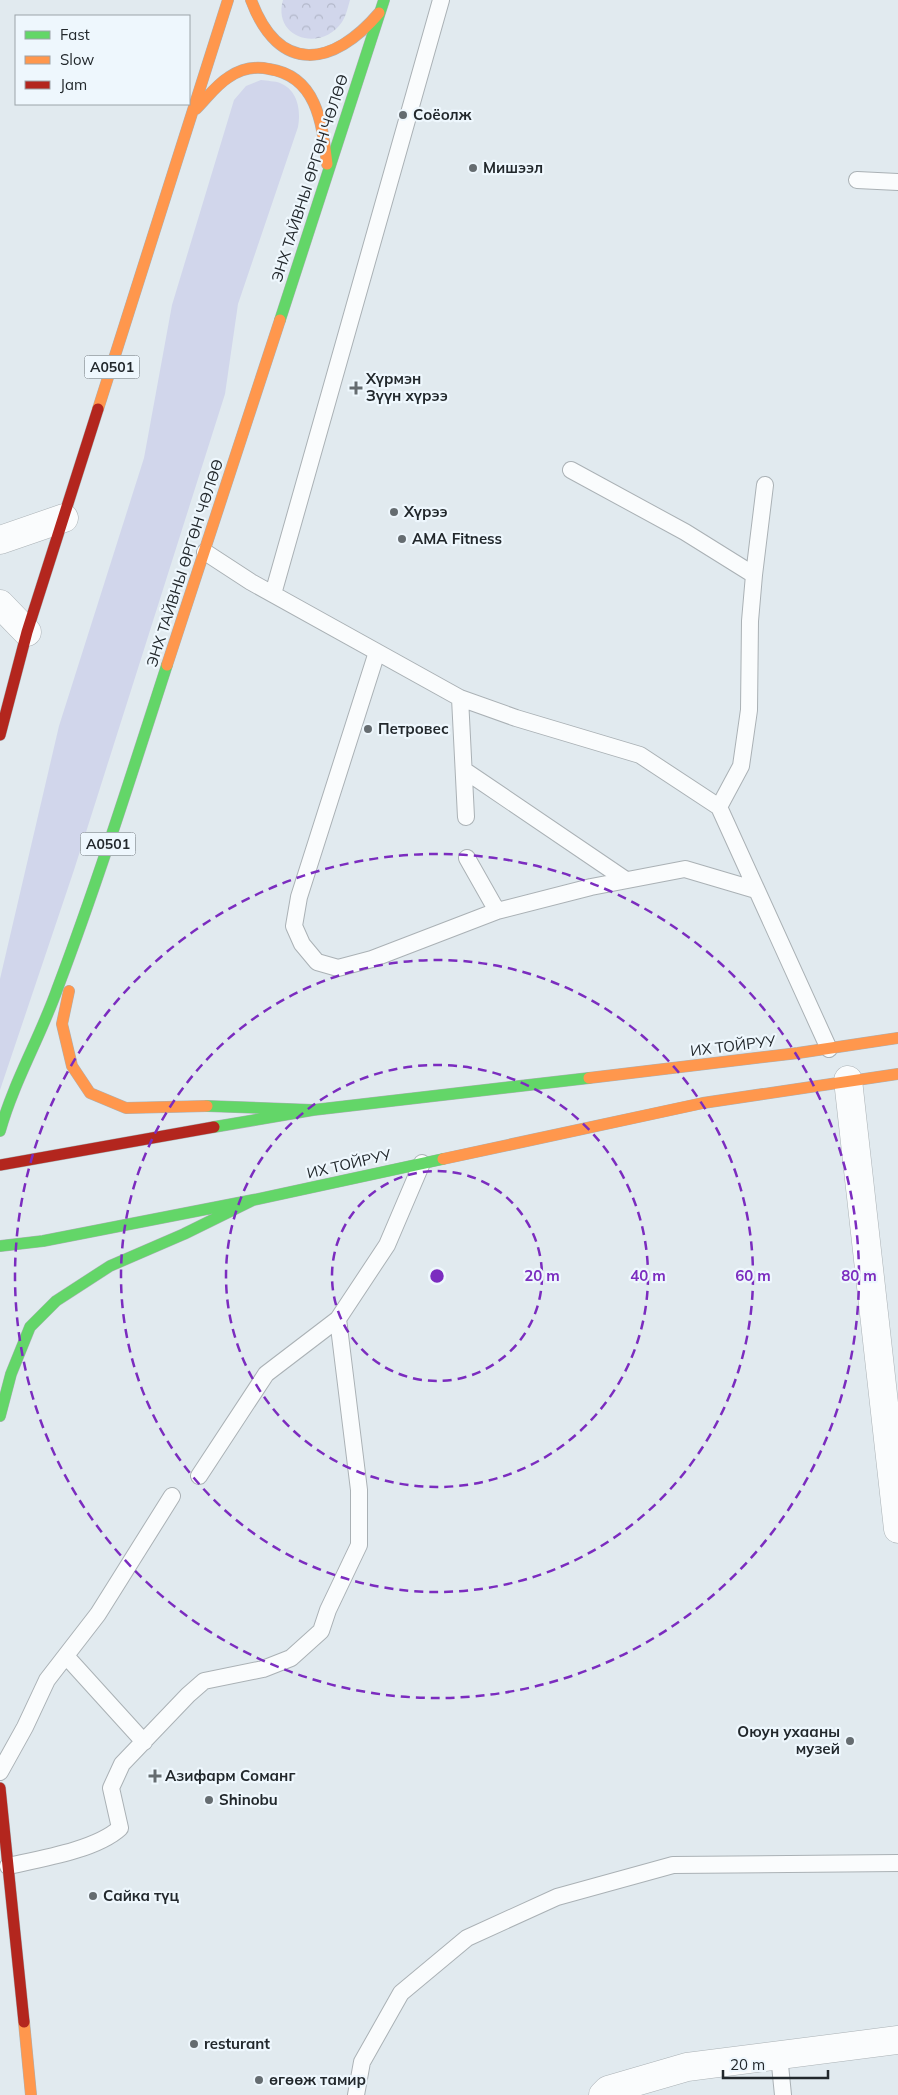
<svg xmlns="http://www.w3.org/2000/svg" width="898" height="2095" font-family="Mulish,sans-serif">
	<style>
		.green { fill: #d1d6eb }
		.park { fill: url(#park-crowns) }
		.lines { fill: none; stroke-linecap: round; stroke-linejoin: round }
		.lane-casing { stroke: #aab1b5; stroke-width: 18 }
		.street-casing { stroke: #aab1b5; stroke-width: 29 }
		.fast-casing { stroke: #aab1b5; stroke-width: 12 }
		.slow-casing { stroke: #aab1b5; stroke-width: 12 }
		.jam-casing { stroke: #aab1b5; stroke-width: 12 }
		.lane { stroke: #fafcfd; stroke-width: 16 }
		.street { stroke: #fafcfd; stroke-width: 28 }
		.fast { stroke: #63d668; stroke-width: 11 }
		.slow { stroke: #ff974d; stroke-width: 11 }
		.jam { stroke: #b3261e; stroke-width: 11 }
		.ring { fill: none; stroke: #7b2cbf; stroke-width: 2.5; stroke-dasharray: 9 6 }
		.poi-dot { fill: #656c70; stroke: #eef7fd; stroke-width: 2 }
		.labels { text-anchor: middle; stroke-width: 4.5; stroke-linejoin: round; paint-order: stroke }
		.shield { fill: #eef7fd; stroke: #5f666b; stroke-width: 1 }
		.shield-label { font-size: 14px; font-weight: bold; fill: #22282c }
		.poi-label { font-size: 15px; font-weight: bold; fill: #22282c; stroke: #eef7fd; text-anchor: start }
		.street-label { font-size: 15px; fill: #22282c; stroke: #eef7fd }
		.centre { fill: #7b2cbf; stroke: #eef7fd; stroke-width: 2.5 }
		.ring-label { font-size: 15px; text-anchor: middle; font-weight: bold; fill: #7b2cbf; stroke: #eef7fd; stroke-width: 4.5; stroke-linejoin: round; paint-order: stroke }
	</style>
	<defs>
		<pattern id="park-crowns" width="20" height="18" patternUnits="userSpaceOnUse" patternTransform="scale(1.25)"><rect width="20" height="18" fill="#d1d6eb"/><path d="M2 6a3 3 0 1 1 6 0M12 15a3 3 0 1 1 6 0" fill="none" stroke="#b3b8ca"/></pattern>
	</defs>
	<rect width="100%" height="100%" fill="#e1eaef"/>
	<!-- green -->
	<path class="green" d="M261,80C267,81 275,81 280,83C298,90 301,111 298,127L238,304L225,394L74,870L0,1090V979L59,726L144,458L172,305L234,100L246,86Z"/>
	<!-- park -->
	<path class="park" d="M283,0H350C348,7 346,16 342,22C321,53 272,38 283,0Z"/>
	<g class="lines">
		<!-- lane casing -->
		<g class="lane-casing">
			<path id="lane" d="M857,180L898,182
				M571,470L685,532L754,575L750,621L749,710L741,766L719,807
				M205,552L251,582L460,698L516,718L640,755L719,807L829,1049
				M754,575L765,485
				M273,594L441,0
				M377,652L299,897L294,926L302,944L317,962L338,968L372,959L497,911
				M460,698L466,817
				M464,770L626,880
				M467,858L497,911L591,887L685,869L756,890
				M199,1476L266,1374L338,1319L387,1245L422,1163
				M66,1656L144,1742
				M0,1772L25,1727L47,1680L98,1614L172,1496
				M8,1866C40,1859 96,1850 120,1828L111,1788L122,1764L188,1695L204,1681L263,1669L291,1658L321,1631L328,1610L359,1545V1490L338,1319
				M779,2055L783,2095
				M356,2095L362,2062L401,1993L467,1938L557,1897L673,1865L898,1863"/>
		</g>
		<!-- street casing -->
		<g class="street-casing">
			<path id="street" d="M0,540L64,518
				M0,604L27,632
				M848,1080L898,1529
				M603,2095L608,2090L687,2067L898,2040"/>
		</g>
		<!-- fast casing -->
		<g class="fast-casing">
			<path id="fast" d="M280,320L384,0
				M207,1106L313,1110
				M214,1127L313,1110L589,1078
				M0,1131C14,1081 41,1036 58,987C98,881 132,773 167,665
				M0,1246L43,1241L253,1200L443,1159
				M0,1416L11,1374L30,1327L56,1301L110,1266L184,1234L253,1200"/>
		</g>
		<!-- slow casing -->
		<g class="slow-casing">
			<path id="slow" d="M251,0C279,75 333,67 379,13
				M196,109C207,98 216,85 229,77C241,69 255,66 269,69C317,76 322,123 327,164
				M98,409L228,0
				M167,665L280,320
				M69,991L62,1024L72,1066L90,1093L126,1108L207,1106
				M589,1078L798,1053L898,1038
				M443,1159L703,1103L898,1074
				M24,2022L31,2095"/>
		</g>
		<!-- jam casing -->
		<g class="jam-casing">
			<path id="jam" d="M0,735L27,632L98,409
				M0,1165L214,1127
				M0,1788L24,2022"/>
		</g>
		<!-- lane -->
		<use href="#lane" class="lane"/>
		<!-- street -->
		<use href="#street" class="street"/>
		<!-- fast -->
		<use href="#fast" class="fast"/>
		<!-- slow -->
		<use href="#slow" class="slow"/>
		<!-- jam -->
		<use href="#jam" class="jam"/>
	</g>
	<!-- distance rings -->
	<g class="ring">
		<circle cx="437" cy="1276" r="105"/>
		<circle cx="437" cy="1276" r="211"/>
		<circle cx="437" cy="1276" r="316"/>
		<circle cx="437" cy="1276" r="422"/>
	</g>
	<!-- markers -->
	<g class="poi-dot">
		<circle cx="403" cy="115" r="5"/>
		<circle cx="473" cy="168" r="5"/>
		<path d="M353.5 380.5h5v5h5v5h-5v5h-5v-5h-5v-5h5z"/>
		<circle cx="394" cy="512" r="5"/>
		<circle cx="402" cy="539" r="5"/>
		<circle cx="368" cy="729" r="5"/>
		<circle cx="850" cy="1741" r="5"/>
		<path d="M152.5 1768.5h5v5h5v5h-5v5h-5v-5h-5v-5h5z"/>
		<circle cx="209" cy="1800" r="5"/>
		<circle cx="93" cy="1896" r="5"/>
		<circle cx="194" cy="2044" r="5"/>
		<circle cx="259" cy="2080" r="5"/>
	</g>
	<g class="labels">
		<!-- shield labels -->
		<g class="shield">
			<rect x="84.5" y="355.5" width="55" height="23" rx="4"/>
			<rect x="80.5" y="832.5" width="55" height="23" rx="4"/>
		</g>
		<g class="shield-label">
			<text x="112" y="372">A0501</text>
			<text x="108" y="849">A0501</text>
		</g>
		<!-- poi labels -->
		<g class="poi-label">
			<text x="413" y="120">Соёолж</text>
			<text x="483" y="173">Мишээл</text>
			<text x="366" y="384">Хүрмэн<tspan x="366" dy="17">Зүүн хүрээ</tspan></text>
			<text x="404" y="517">Хүрээ</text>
			<text x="412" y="544">AMA Fitness</text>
			<text x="378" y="734">Петровес</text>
			<text x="840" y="1737" text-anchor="end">Оюун ухааны<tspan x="840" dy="17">музей</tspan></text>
			<text x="165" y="1781">Азифарм Соманг</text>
			<text x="219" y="1805">Shinobu</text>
			<text x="103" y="1901">Сайка түц</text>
			<text x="204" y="2049">resturant</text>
			<text x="269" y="2085">өгөөж тамир</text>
		</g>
		<!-- street labels -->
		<g class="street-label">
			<text transform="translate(310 178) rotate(-72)" y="5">ЭНХ ТАЙВНЫ ӨРГӨН ЧӨЛӨӨ</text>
			<text transform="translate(185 563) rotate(-72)" y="5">ЭНХ ТАЙВНЫ ӨРГӨН ЧӨЛӨӨ</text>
			<text transform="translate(733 1046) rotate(-7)" y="5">ИХ ТОЙРУУ</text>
			<text transform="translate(349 1164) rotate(-13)" y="5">ИХ ТОЙРУУ</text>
		</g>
	</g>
	<circle cx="437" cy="1276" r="8" class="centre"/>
	<g class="ring-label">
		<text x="542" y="1281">20 m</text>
		<text x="648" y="1281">40 m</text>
		<text x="753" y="1281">60 m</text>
		<text x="859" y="1281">80 m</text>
	</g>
	<!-- legend -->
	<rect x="15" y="15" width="175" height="90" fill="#eef7fd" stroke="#9ca4a9"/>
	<rect x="25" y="31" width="25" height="8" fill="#63d668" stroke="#9ca4a9"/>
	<text x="60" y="40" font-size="15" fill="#22282c">Fast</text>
	<rect x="25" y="56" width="25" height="8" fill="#ff974d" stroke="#9ca4a9"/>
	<text x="60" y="65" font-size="15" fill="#22282c">Slow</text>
	<rect x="25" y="81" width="25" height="8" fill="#b3261e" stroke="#9ca4a9"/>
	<text x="60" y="90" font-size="15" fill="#22282c">Jam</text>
	<!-- scale -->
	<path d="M723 2070v8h105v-8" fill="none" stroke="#22282c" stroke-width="2.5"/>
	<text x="730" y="2070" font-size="15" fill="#22282c" stroke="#eef7fd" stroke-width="4" paint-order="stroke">20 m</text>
</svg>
